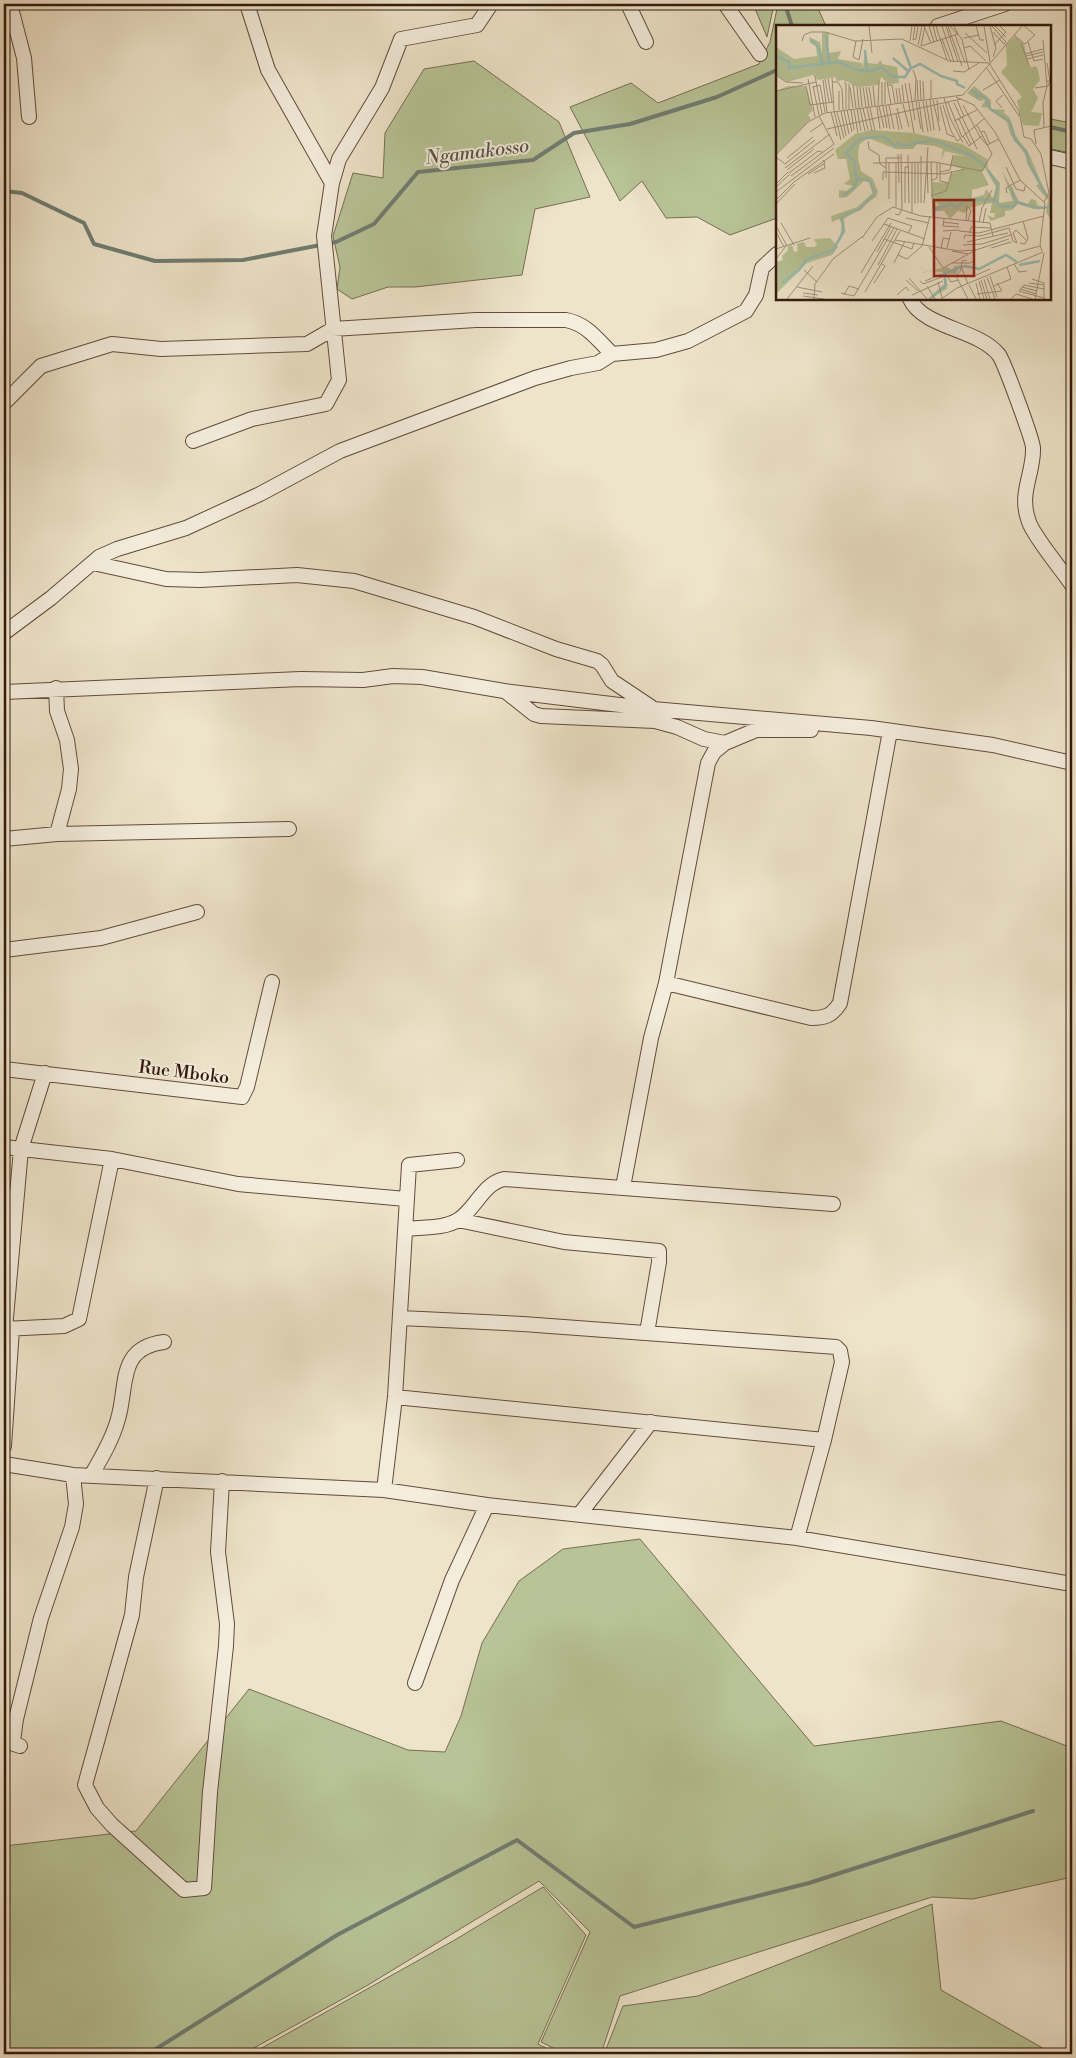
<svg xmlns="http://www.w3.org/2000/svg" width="1076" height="2058" font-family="'Libre Bodoni',serif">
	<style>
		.green { fill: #b8c497; stroke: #766e52 }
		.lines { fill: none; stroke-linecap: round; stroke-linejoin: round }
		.stream { stroke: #707d72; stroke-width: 4 }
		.minor-casing { stroke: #624c3c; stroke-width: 16 }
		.minor { stroke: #f4eddd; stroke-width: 14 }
		.labels { text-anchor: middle; stroke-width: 4; stroke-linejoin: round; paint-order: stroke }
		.street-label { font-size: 18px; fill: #33190d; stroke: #f4eddd }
		.water-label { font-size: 19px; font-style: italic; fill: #575348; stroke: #f4eddd }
		.inset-river { fill: none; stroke: #99bfb5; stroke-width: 2.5 }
		.inset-road { fill: none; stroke: #a3937e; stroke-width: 1 }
		.view { fill: #8f2418; fill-opacity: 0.15; stroke: #8f2418; stroke-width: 2.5 }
		.inset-edge { fill: none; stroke: #33190d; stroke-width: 2.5 }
	</style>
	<rect width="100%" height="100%" fill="#eee4ca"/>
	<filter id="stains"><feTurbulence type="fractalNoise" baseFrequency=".004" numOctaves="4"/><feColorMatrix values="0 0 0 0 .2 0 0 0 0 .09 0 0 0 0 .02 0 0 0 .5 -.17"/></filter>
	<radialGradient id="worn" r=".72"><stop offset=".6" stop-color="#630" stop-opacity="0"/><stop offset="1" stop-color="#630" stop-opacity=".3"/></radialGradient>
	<!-- green -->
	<path class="green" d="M753,4H774L767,37Z
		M778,4H816L826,26H777V218L730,235L697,217L666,218L642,181L620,201L570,107L631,83L658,103L759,64L770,42Z
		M474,61L559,122L590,197L535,209L522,275L415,287H388L352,299L337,289L340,267L333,236L353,173L383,178L385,133L424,69Z
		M1050,119L1072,123V153L1050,149Z
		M640,1539L814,1746L1001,1721L1072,1748V1877L973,1899L932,1897L620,1996L601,2054H565L541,2042L590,1932L539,1881L368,1985L243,2054H4V1846L136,1831L249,1689L408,1750L445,1752L461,1716L482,1643L519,1581L563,1549Z
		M543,1887L586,1935L538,2044L558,2054H251L453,1941Z
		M932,1904L941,1990L1053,2054H604L623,2006L698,1996Z"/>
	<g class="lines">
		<!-- stream -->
		<path class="stream" d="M785,4L792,26
			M1050,127L1072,132
			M4,191L22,193L84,223L94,244L155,261L243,260L336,242L374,224L418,172L533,160L574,133L630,124L717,97L777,70
			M148,2054L337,1935L517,1840L634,1927L809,1883L1033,1811"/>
		<!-- minor casing -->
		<g class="minor-casing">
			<path id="minor" d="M10,4L24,58L29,117
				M247,4L268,70L332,183
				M628,4L646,42
				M725,4L760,54
				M938,26L1005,4
				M1050,157L1072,162
				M910,299C923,328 979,329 999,355C1004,362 1033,440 1033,448C1034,474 1018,493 1029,522C1034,537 1062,570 1072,585
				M4,403L41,366L112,344L161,349L307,344L333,329L476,320H566C587,324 597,339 612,354
				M193,441L252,419L326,404L339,380L324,236L332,183L339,159L382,88L401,39L477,25L491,4
				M93,563L166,579L200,580L297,575L354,581L474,617L556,649L597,661L602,665L612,681L651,707
				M4,633L51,598L99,557L117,549L186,528L260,494L340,451L535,378L571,368L598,363L612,354L656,350L688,341L746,311L756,295L762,268L777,254
				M56,688L57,711L67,740L71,769L69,789L57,834
				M505,691L534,714L541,716L655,721L677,727L704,739L725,743L756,730H811
				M4,692L301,679L363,680L393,676L422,677L504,691L653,709L871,728L993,745L1072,763
				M4,839L57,834L289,829
				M4,950L101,938L197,912
				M666,983L811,1018C825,1018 832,1016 840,1003L890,731
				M4,1069L242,1097L247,1087L272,982
				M4,1147L112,1159L238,1184L406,1199
				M623,1187L651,1038L666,983L708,763L714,752L725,743
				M458,1220L564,1242L659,1251V1262L647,1333
				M405,1229C421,1227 444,1229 458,1220C476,1209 482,1184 504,1179L833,1204
				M401,1318L523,1324L836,1347L840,1351L842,1362L824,1440L797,1538
				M4,1329L64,1326L79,1319L112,1159
				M5,1329L21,1149L45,1073
				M395,1397L824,1440
				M4,1446L12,1329
				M4,1464L73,1475L384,1490L487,1505L797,1538L1072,1584
				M92,1474C102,1457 113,1438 118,1419C128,1385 117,1348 164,1342
				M157,1478L136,1577L132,1615L85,1785L97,1808L112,1825L184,1890L204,1888L210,1792L226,1646L227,1624L218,1552L222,1481
				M384,1490L395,1397L409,1165L457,1160
				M579,1515L651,1422
				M415,1683L452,1580L487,1505
				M20,1746L14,1744L13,1741L16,1719L41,1618L72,1527L76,1504L73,1475"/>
		</g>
		<!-- minor -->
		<use href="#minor" class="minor"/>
	</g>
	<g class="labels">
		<!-- street labels -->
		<g class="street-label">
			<text transform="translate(184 1072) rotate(7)" y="6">Rue Mboko</text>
		</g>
		<!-- water labels -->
		<g class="water-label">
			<text transform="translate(477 151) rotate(-7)" y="7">Ngamakosso</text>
		</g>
	</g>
	<!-- overview -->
	<g transform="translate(776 25)">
		<rect width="275" height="275" fill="#eee4ca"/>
		<path d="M46,7L53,8L52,28L65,26L62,34L86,38L87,43L89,23L91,38L101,39L105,35L106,39L121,42L123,58L113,59L105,52L103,60L81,62L70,56L69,62L68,55L61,56L59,52L42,55L37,50L11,57L0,50V22L18,34L41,31L40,21L34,18L33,12L44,17L46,28ZM239,11L248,19L253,43L260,41L262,45L264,55L257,64L262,73L255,87L266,88L263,101L247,100L241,76L246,72L225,47L231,40L230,20ZM12,61H30L37,85L32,90L35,94L0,129V66ZM198,61L215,75V84L229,85L228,88L233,92L240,111L254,131L269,167L275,172V195L270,187L272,175L260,161L263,159L249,129L234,109L231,97L213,83L205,82L210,74L204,76L191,68ZM95,105L137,108L186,119L211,134L212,144L224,158L223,178L237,176L226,146L243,176L252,179L255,174L260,175L261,180L268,183L257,184L242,179L236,185L229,186V191L215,196L211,190L218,193L219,188H214L216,178L208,179L193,183L189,188L182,186L174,194L168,186H158L157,182L163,180L155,172L156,157L173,158L175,149L187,144L174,140L178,130L192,132L169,126L165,136L167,124L159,121L141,119L137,124H120L92,113L83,120L82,133L85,146L97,154L102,167L100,172L68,194L69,207L64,213L66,198L63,194L56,197L55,191L81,182L98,167L94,158L89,155L71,172L63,173V165L70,166L77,161L68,159L74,154L70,134H62L59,125L79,109ZM209,143L220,162L217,173L210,164L208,170L196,173V165L213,160L206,147ZM54,213L62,222L56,230L31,238L0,269V237L7,235L6,231L12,225V221L16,220L18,227L22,226L21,219L28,217L30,222H38L41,220L38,214ZM185,240L180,249H170L171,264L152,274L168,259V251L166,247L155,246L144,248L171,242L176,245L179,241Z" fill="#b8c497" fill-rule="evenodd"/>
		<path class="inset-river" d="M50,10L53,37M35,15L42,22L46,38M126,19L135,43M89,25L91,44M0,31L13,37V43L62,37L82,45L95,46L105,42L115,51L124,52H129L134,44L144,39L165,51L181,56V59L189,63M117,33L132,46M195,66L200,67L201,72L203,70L209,72L214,84L234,97L239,115L250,126L253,139L271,171M212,145L222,160L219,174M235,162L240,177M66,171L77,164L82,154M212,175H219L225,182L238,181L240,177L262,183L275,182M160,184L175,179L179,183L193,174L210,175M243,240L264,236M6,258L23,245L31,234L57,225L68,206L65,192L84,184L98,169L94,156L80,153L79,137L70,128L84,114L107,111L119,121L123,118L126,121L157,115L193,129L209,141M154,274L170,260L168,249L171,247L189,241L203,244L230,230L241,237"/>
		<path class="inset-road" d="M93,1L96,28M139,1L137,15L140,14L142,1M148,1L155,18M153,1L158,17M157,1L161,16M160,1L171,35M166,1L178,37M170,1L182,37M172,1L186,41M174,1L186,14L193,45M200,1L204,15H208M208,1L214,37M214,1L220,23L217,32M216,1L230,17L228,19M219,1L230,12M217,7L228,19M189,8L211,28M179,10L189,38M238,10L249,19L259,10L248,1M188,13L203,10M166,14L175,37M267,15L271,61L267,78L268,102M26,16L28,10L35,7H49L79,16L126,14L173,36L213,38L243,86L248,112L255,114L265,129L273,168L268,177M80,16L77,32L83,35L87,14M134,16L136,1M252,17L258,36L267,34M245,18L254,43M142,20L146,1M218,20L230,7L224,1M145,21L182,9L178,1M145,21L149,1M188,23L194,21L210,36M249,29L267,24M250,31L267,27M251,34L267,30M271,38L274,56M210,42L243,91M137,45L140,53L139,76M177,46L188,47L203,38M0,50L10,57L27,58M39,51L46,89M56,52L58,86L65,115M52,53L56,77M32,54L39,92M49,54L53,77M47,55L51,87M141,55L142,76M144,55L145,75M155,55V74M147,56L148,75M56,57H62L66,64L67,85M111,57L115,79M70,58V84M129,58L138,108M133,58L139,95M73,59V84M77,59L80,83M112,60H116L119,78M126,60L128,77M30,61L34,80L58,77M37,61L43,90M97,61L99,81M37,62L44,60L49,87M74,62L77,83M81,62L83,83M84,62L86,82M87,62L90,82M90,62L93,82M93,62L96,81M120,63L122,78M123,63L125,78M259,63L272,61L274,56H271M207,65L224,55M0,66L40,57M63,66V85M180,72L198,80L219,107L244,155L269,178L264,220L266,226M168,73L174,93L187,118M154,75L158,105M157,75L164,106M161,75L163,96M181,75L188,91M147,76L152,107M150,76L155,106M140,77L145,104M143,77L147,107M172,77L186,112M178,78L185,93M109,79V57M127,79L133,102M102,80L103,56M106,80V57M113,80L118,104M167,80L175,106L181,116L184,114M187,80L204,112M103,81L108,103M107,81L111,103M110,81L114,104M164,81L171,109L178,112M101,82L104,104M87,83L92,105M91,83L96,106M94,83L99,106M121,83L126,104M226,83L220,76L227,70M81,84L85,106M84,84L89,106M71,85L76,107M75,85L78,105M78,85L82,108M65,86L70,111M68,86L73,109M55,87L61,111M61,87L68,113M120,89L123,105M186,92L201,124M183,94L195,120M178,96L201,85M51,104L185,74M34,107L47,98M205,107L208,106L214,119M187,111L193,121L206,111M186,112L209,93M204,112L211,120L223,114M92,116L93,124L103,130L104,139L110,143M260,119L258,105L275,101M122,129L123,158M0,130L32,97L49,88L187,70L246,1M132,130L133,178M145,131V178M0,132L9,139L39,115M11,133L37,112M151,136L152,168M113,137V174M120,137V182M136,137V188M139,137V179M142,137V178M155,137L157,191M97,138L158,137L206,146L216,129L201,100M164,138V156L173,158M230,142L240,164L248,166L249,161M9,143L54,109M11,145L38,124M164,147L174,145L177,130M13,148L42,126L46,127M38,148L49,143L48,139M32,149L49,138L47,135M15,151L58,119L43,91M110,153V133H126M107,155V147L168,149L189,144M155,156L161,153V138M0,159L12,147M0,162L14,149M0,167L58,123M231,168L230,163L244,155M155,171L170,166L176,146M0,175L18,157L58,129M129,178V142H133M148,178L152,122M0,179L19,159M119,189L123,190L126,184L125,129M130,193L153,198M168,194L167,201L183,202M190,196L191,181L195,185L192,196M167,197L183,199M203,197L206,183L216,165M5,198L18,220M207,198L210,183M108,199L112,193L136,201L132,208M0,201L11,221M233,203L237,216L241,218M167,206L183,205M183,206L203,208L268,191M0,207L8,222M194,208L195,202L215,203M86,213L101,192L117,182L145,191L214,198L217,211M108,214L136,224L138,218M188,214L189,210L204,211L233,203M119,215L183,226L200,225L233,214M96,216L108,199L149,214M191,217L232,208M241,218L237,208L240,205L251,216M244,218L249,219L252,213L247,196M187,220L206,219L235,210M153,222L167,243L200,225M171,223L175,207M215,223L235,217M0,224L34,213M165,224L167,213L173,214M176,226L192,229M101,227L115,202M242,227L264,221M122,230L131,234L146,221L154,191M0,234L10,221M191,235L186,236L185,245L180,251L192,274M118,238L129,216M176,238H194L199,235M238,239L243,247L251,246M102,240L121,204M186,244L192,259M28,245L41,257M85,248L115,198M170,249L175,257L182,255M198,251L214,244M214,251L221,272M211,252L219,274M133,253L151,274M208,254L214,274M256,254L268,258V274M130,255L142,266M205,255L211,274M144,256L147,259L166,252M149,256L166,249M203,256L208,274M162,257L166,273M98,258L109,241L106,239M200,258L204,274M253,258L268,260M193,260L200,274M151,261L159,274M218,261L235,254L231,242M21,262L46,267M246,262L261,266M245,264L260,269M268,264L248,260L243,266L268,273M89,267L124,206M27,268L42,270M65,268L78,271L118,203M201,269L226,266L221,258M68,270L73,261L83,264M121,270L130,262L133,266M136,270L167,256M27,271L48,274M11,274L37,241M38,274L39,259L57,234L87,211M165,274L181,263L267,227M235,274L240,269L256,274M259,274L268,228"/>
		<path class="view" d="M158,175H198V251H158Z"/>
		<rect width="275" height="275" class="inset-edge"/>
	</g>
	<!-- margin -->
	<rect width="1076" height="2058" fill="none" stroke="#eee4ca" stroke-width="20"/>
	<rect x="5" y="5" width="1066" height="2048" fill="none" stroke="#33190d" stroke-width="2.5"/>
	<rect x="10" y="10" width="1056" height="2038" fill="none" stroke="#33190d"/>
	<rect width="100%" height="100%" filter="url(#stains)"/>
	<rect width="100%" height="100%" fill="url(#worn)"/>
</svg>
